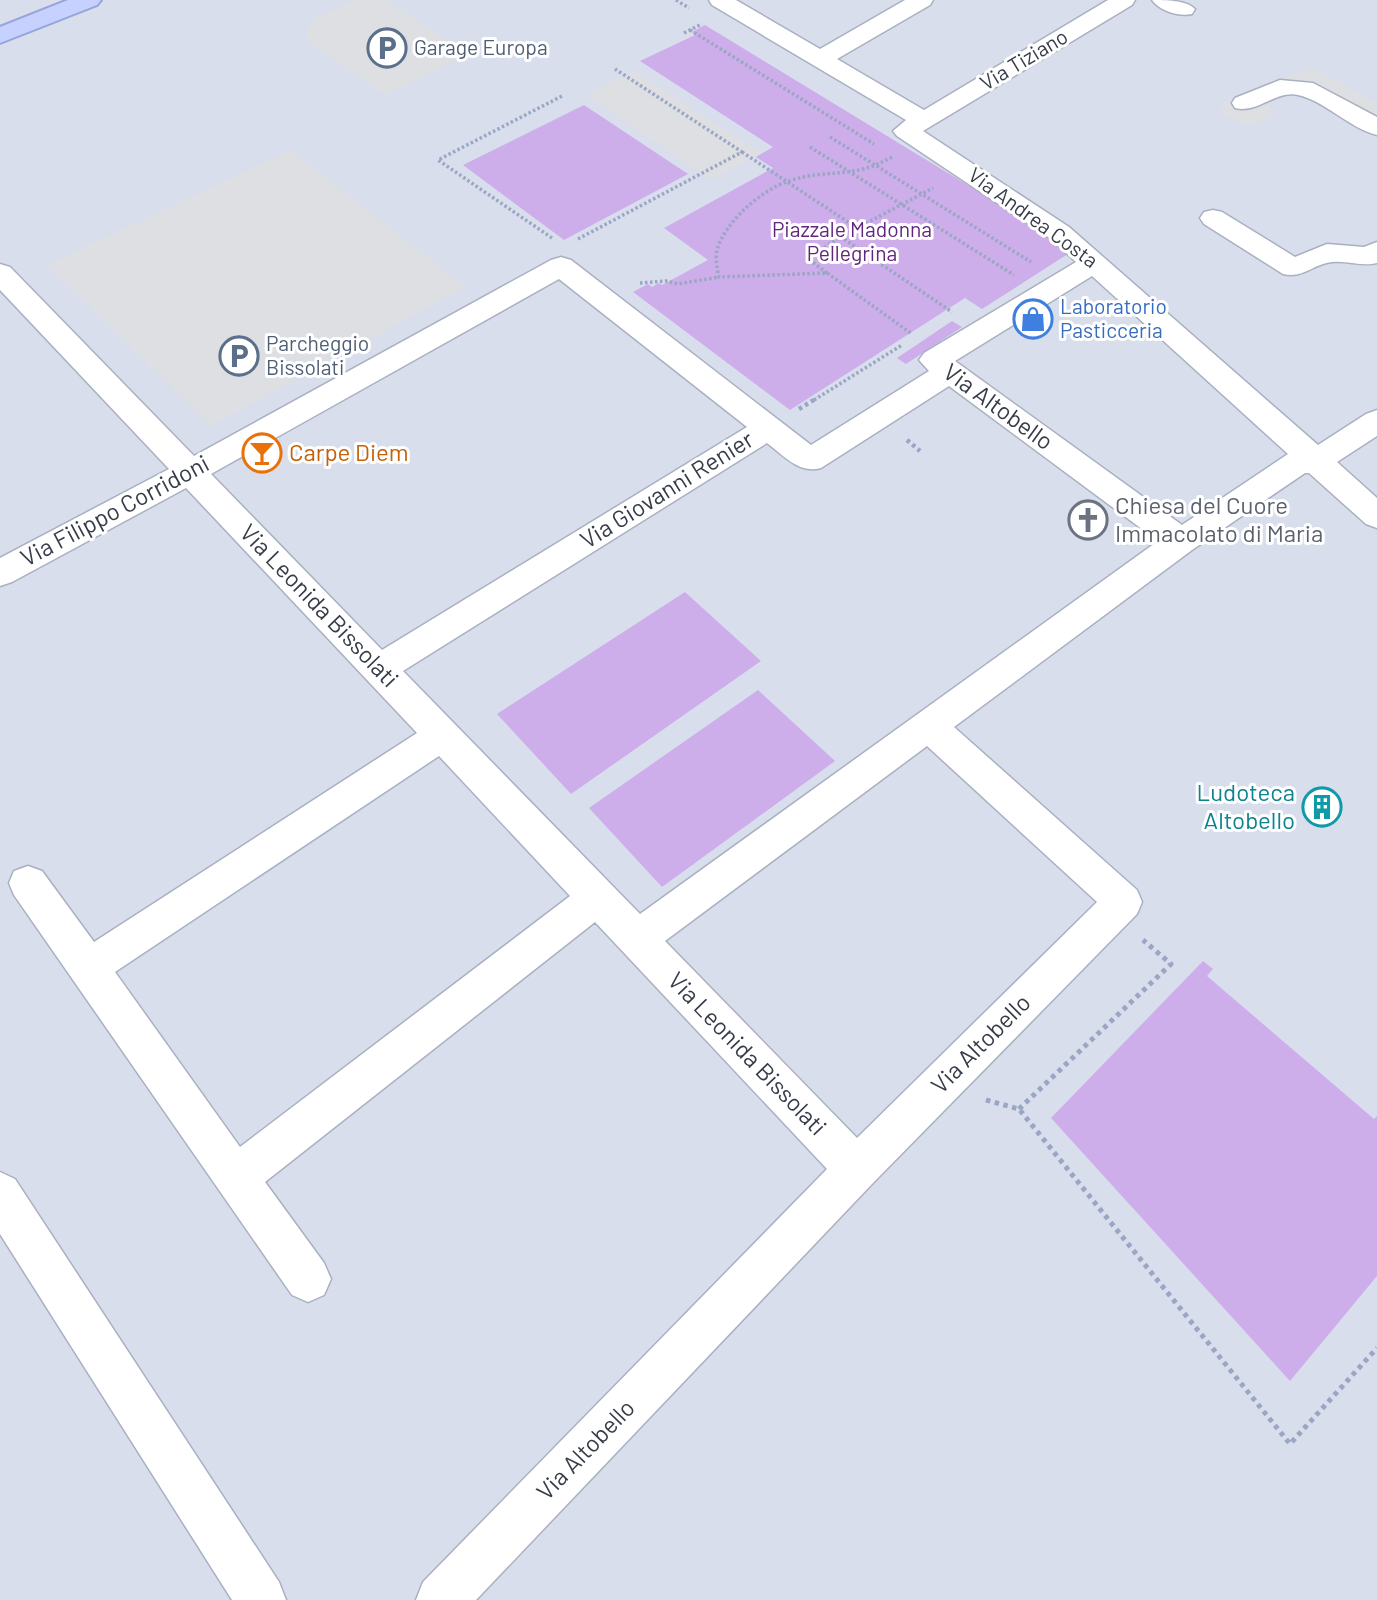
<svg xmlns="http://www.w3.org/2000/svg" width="1377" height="1600" font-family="Barlow,sans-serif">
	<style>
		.residential { fill: #d9deed }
		.green { fill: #cdaeeb }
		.parking { fill: #dddfe3 }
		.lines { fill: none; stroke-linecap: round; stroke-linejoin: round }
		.street-casing { stroke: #a9b0c1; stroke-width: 3 }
		.secondary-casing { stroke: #97a4da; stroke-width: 4 }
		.path-far2 { stroke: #9aa6c3; stroke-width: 3.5; stroke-dasharray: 2.5 2.5; stroke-linecap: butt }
		.path-far1 { stroke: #9aa6c3; stroke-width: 4.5; stroke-dasharray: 3.5 3.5; stroke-linecap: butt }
		.path { stroke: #9aa6c3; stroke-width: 5; stroke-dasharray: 4.5 4.5; stroke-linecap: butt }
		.street { fill: #fff; fill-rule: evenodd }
		.secondary { fill: #c7d1ff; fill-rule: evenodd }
		.labels { text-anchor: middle; stroke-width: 6; stroke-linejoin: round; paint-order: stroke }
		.far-service-label { font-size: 21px; fill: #4e5e75; stroke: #fff; text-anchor: start }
		.far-street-label { font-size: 21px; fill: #363c48; stroke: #fff }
		.far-park-label { font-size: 21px; fill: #62257e; stroke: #fff }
		.far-shop-label { font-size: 21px; fill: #366cbe; stroke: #fff; text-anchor: start }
		.street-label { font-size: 24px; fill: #363c48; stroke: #fff }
		.food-label { font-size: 24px; fill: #c56008; stroke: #fff; text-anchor: start }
		.worship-label { font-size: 24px; fill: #5b616d; stroke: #fff; text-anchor: start }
		.culture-label { font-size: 24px; fill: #0d838f; stroke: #fff; text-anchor: end }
	</style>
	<rect width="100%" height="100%" fill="#e8ebf5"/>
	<!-- residential -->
	<path class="residential" d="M0,0H1377V1600H0Z"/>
	<!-- green -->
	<path class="green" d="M705,25L1074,250L982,309L965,298L790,410L633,292L648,284L652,287L659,283L662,285L708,260L664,228L773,168L756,157L773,147L640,61L695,35L692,32Z
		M584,105L688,174L564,240L463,165Z
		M952,321L962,327L906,364L897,358Z
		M685,592L761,661L571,794L497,714Z
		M758,690L835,761L662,887L589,808Z
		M1203,961L1213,969L1207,976L1374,1119L1377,1116V1276L1290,1381L1051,1118Z"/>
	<!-- parking -->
	<path class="parking" d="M356,0H386L467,54L385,95L307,41V30L314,19Z
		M1313,68L1377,103V134L1316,100L1285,94L1265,103L1274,112L1256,125L1240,124L1222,113L1220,104L1250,90Z
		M634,71L761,153L711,180L585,95Z
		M291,150L465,287L211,426L47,265Z"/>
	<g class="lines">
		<!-- street casing -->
		<g class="street-casing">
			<path id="street" d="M709,0H736L820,49L905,0H933L930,5L837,59L924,110L1108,0H1135L1132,5L923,131L1069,227L1318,445L1366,414L1377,410V436L1337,462L1377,498V528L1366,524L1309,473H1305L1192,550L954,727L1137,890L1142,902L1137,914L872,1184L476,1600H416L423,1582L827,1169L595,922L265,1182L324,1263L331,1279L324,1295L308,1302L292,1295L14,895L9,883L14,871L28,866L42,871L94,942L417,733L186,488L12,582L0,586V558L169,469L0,290V264L10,267L194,456L551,260L561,257L571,260L811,445L929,371L919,360L924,353L1076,262L1051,239L897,136L893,131L906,120L712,5ZM1092,276L1288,454L1182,525L955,361ZM559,279L747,427L382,650L211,474ZM949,386L1158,541L640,914L403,671L767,443C784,456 799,474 821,468ZM927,746L1097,902L857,1138L665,941ZM439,756L570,896L240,1147L115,972Z
				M1152,0C1166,0 1186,0 1195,9L1192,14C1179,17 1160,11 1152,0Z
				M1280,80L1313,83L1377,117V135C1349,128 1325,101 1298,95C1275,90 1258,114 1235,108L1232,103L1235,98Z
				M1213,210L1222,212L1295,257L1327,244L1364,247L1377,242V263C1362,267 1347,260 1332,262C1313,264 1303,279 1283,274L1204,224L1200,218L1204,212Z
				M0,1172L15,1179L279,1582L286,1600H232L0,1234Z"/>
		</g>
		<!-- secondary casing -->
		<g class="secondary-casing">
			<path id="secondary" d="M68,0H101L97,5L0,43V27Z"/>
		</g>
		<!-- path-far2 -->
		<path class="path-far2" d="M676,0L689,8
			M690,30L874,144
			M684,33L702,24
			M830,137L1031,262
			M810,147L1014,275
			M742,152L857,228L841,237L952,312
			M892,157C852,180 827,168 789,181C761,190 725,222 717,250C715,259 717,268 719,277L827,273L912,334
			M857,228L933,188
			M552,238L438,160L564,95
			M578,239L742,152L615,69
			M827,273L807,258L841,237
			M640,283L666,281L678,284L719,277
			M814,400L902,345"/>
		<!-- path-far1 -->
		<path class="path-far1" d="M799,409L817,398
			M907,440L920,451"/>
		<!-- path -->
		<path class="path" d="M986,1100L1019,1109L1290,1444L1377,1348
			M1019,1109L1171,964L1143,940"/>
		<!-- street -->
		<use href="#street" class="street"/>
		<!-- secondary -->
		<use href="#secondary" class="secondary"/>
	</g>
	<!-- icons -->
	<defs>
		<g id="parking-ring" transform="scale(2.0125)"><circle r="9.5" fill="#fff" stroke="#5c6f8a" stroke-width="1.5"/><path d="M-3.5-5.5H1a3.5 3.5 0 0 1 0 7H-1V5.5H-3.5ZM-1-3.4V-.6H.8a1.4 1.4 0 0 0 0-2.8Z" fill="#5c6f8a"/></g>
		<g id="shop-ring" transform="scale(2.0125)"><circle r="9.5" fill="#fff" stroke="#3f7fe0" stroke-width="1.5"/><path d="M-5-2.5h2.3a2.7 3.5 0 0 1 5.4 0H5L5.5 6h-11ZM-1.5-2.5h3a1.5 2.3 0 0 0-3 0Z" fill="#3f7fe0"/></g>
		<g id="bar-ring" transform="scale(2.0125)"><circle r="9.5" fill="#fff" stroke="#e8710a" stroke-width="1.5"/><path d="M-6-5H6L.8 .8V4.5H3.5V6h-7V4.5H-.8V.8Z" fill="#e8710a"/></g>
		<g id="church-ring" transform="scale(2.0125)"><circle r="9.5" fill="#fff" stroke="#6b7280" stroke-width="1.5"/><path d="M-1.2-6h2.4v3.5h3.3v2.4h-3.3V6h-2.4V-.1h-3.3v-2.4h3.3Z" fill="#6b7280"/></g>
		<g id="building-ring" transform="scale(2.0125)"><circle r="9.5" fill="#fff" stroke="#0f9aa8" stroke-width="1.5"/><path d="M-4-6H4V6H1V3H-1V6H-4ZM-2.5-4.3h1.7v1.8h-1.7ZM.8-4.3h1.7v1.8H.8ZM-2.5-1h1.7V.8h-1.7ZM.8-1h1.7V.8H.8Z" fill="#0f9aa8"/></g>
	</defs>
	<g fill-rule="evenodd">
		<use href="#parking-ring" x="387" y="48"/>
		<use href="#shop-ring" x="1033" y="319"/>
		<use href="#parking-ring" x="239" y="356"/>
		<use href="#bar-ring" x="262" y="453"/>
		<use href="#church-ring" x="1088" y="520"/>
		<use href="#building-ring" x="1322" y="807"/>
	</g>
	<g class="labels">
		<!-- far-service labels -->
		<g class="far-service-label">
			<text x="414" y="55">Garage Europa</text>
			<text x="266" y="351">Parcheggio<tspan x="266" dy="24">Bissolati</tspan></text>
		</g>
		<!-- far-street labels -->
		<g class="far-street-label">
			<text transform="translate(1024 60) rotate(-31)" y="7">Via Tiziano</text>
			<text transform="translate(1033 218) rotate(36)" y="7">Via Andrea Costa</text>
		</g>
		<!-- far-park labels -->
		<g class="far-park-label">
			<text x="852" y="237">Piazzale Madonna<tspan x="852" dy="24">Pellegrina</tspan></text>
		</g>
		<!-- far-shop labels -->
		<g class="far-shop-label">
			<text x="1060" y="314">Laboratorio<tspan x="1060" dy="24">Pasticceria</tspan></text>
		</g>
		<!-- street labels -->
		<g class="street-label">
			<text transform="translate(998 407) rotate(36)" y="8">Via Altobello</text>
			<text transform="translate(667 490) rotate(-32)" y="8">Via Giovanni Renier</text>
			<text transform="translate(115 511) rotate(-28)" y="8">Via Filippo Corridoni</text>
			<text transform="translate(319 606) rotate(46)" y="8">Via Leonida Bissolati</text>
			<text transform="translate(981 1044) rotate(-45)" y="8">Via Altobello</text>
			<text transform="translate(747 1054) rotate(46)" y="8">Via Leonida Bissolati</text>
			<text transform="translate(586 1450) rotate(-46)" y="8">Via Altobello</text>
		</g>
		<!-- food labels -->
		<g class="food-label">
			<text x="289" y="461">Carpe Diem</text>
		</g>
		<!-- worship labels -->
		<g class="worship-label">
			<text x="1115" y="514">Chiesa del Cuore<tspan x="1115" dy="28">Immacolato di Maria</tspan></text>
		</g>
		<!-- culture labels -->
		<g class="culture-label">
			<text x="1295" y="801">Ludoteca<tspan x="1295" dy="28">Altobello</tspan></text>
		</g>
	</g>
</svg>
